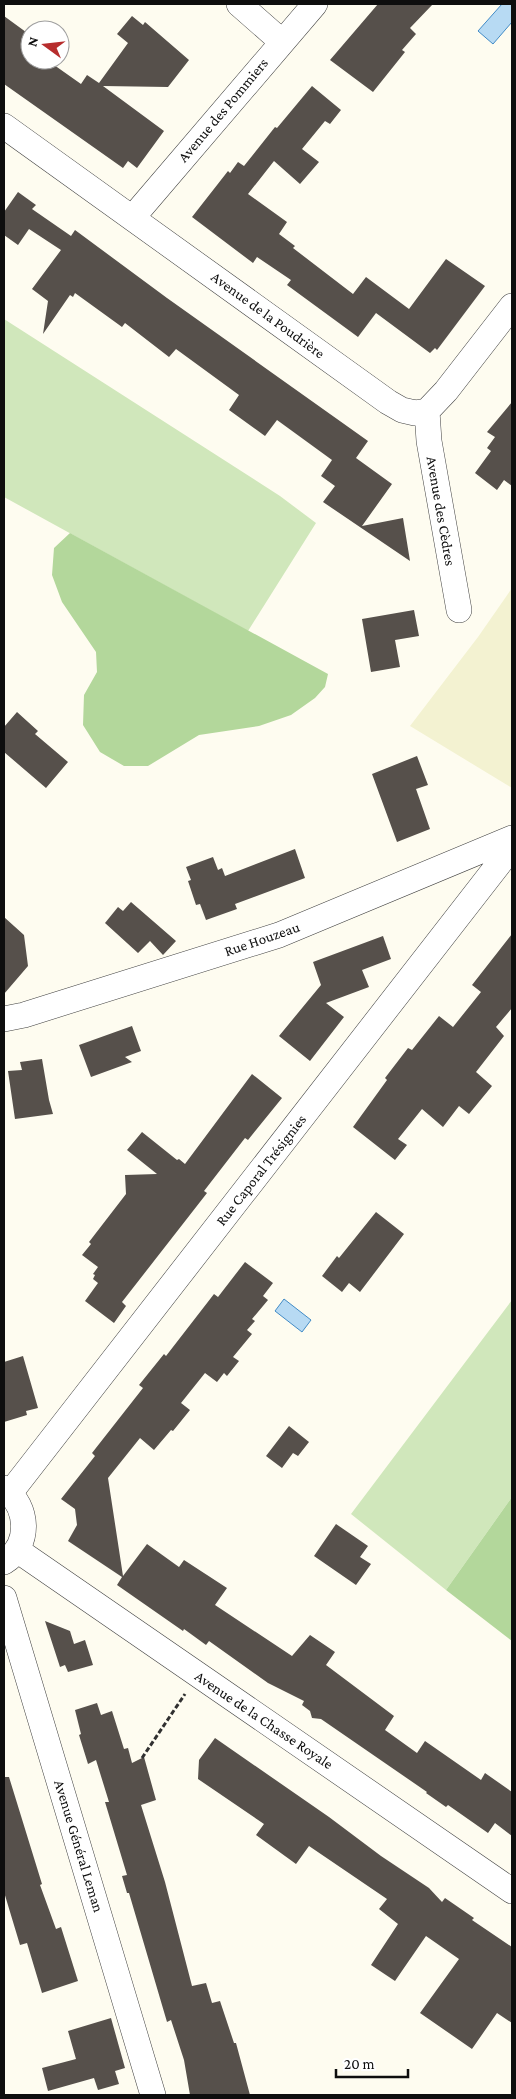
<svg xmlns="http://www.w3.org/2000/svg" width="516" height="2099" font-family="'Crimson Pro',serif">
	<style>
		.farmland { fill: #f3f2d1 }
		.green { fill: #d0e7bb }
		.forest { fill: #b3d79b }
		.water { fill: #b7daf3; stroke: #428bc6 }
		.building { fill: #56504b }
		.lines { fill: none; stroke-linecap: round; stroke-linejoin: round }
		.minor-casing { stroke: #414141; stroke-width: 26 }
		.path { stroke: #303030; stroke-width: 3; stroke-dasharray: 5 2.5; stroke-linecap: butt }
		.minor { stroke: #fff; stroke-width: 25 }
		.labels { text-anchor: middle; stroke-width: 5; stroke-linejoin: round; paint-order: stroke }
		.street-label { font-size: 15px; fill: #0e0e0e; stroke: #fff }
	</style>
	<rect width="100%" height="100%" fill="#fefcf0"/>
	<!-- farmland -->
	<path class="farmland" d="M512,588V788L410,726L478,637Z"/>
	<!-- green -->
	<path class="green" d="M4,319L280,496L316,523L248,631L4,497Z
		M512,1300V1497L446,1590L351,1514Z"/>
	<!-- forest -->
	<path class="forest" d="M70,533L328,674L325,687L315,698L291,715L259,726L199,735L148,766H124L100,752L83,725L84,695L97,672L96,652L62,602L52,575L54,548Z
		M512,1497V1641L446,1590Z"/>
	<!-- water -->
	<path class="water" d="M502,4H512V22L493,44L478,31Z
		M284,1299L311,1320L302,1332L275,1311Z"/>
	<!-- building -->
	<path class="building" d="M378,4H433L410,28L416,34L402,50L405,52L373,92L330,60Z
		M4,16L30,35V60H47L81,84L87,75L99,83L128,43L117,34L132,16L143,25L145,22L189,60L168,87L103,86L164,131L137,168L128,161L123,168L4,84Z
		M312,86L341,110L330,124L325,121L302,149L319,162L300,184L274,161L248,194L287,222L279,234L295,246L293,248L353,294L366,277L409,309L446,259L485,286L437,350L435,348L430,353L376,313L358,337L287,285L291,280L257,257L253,263L192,217L228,171L230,173L238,162L244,166L275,127L277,128Z
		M18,192L36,205L32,209L71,236L75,230L167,298L368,441L356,458L392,484L362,526L403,518L410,561L323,502L335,486L321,476L332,460L277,420L265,436L229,410L239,395L176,349L169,357L125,323L122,327L75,293L73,297L70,295L43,334L48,301L32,289L61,250L29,229L18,245L4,235V212Z
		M512,402V486L504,480L497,490L475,473L491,451L487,448L495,437L487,432Z
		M414,610L419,636L395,640L400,667L371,672L362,619Z
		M17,712L38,731L35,734L68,762L46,788L4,752V727Z
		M417,756L428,785L416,789L430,829L397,842L372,774Z
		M295,849L305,878L235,904L237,909L206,920L200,904L196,905L188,881L191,880L186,867L213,857L218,870L222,868L225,876Z
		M131,902L176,941L163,955L150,941L138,953L105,923L118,907L123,911Z
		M4,917L24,935L28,966L4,994Z
		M512,934V1008L496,1027L504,1036L476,1072L492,1086L469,1114L459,1106L443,1127L422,1109L398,1139L407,1145L395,1160L353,1127L387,1080L385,1078L408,1048L412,1050L439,1016L453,1027L481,992L472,985Z
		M383,936L391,959L362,970L369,987L326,1003L344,1017L310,1061L279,1036L321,985L313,962Z
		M132,1026L141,1051L125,1057L132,1062L91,1077L79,1045Z
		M42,1059L49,1100L53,1114L15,1119L8,1071L22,1070L20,1062Z
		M252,1074L282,1098L248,1140L245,1138L204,1191L207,1193L122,1302L126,1306L114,1323L85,1301L98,1283L93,1279L95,1275L93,1274L98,1267L82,1255L91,1244L89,1242L126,1194L125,1175L157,1174L127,1150L142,1132L177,1160L179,1159L185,1164Z
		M376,1212L404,1234L360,1292L349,1283L342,1292L322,1276L337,1256L339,1258Z
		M245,1262L273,1283L263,1296L268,1300L252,1319L255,1321L247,1330L252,1334L233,1357L239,1361L227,1376L224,1373L217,1382L205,1373L181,1403L190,1410L173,1431L171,1430L154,1450L140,1438L108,1478L123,1576L147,1544L179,1567L184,1560L227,1588L215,1605L292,1656L310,1635L335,1652L326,1665L394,1716L385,1730L417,1753L425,1741L481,1780L485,1773L512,1792V1836L495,1823L488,1833L448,1805L446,1807L426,1793L427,1792L321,1719L312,1718L310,1711L302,1705L304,1701L268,1683L209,1641L206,1645L184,1629L183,1631L117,1585L122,1577L68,1541L77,1525L75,1509L61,1499L95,1456L92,1453L143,1388L139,1385L164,1354L166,1356L214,1294L218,1297Z
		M23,1356L38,1408L26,1411L27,1415L4,1422V1362Z
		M289,1426L309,1442L298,1456L293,1453L282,1468L266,1456Z
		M336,1524L368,1546L360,1557L371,1564L356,1585L314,1556Z
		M45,1621L70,1631L74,1644L85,1640L93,1665L68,1672L65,1665L60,1667Z
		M97,1703L101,1715L112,1711L124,1749L128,1748L132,1763L144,1757L156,1800L141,1805L165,1882L192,1986L206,1983L212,2003L220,2001L234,2043H236L250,2095H190L184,2060L171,2020L167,2022L129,1893H127L122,1876L127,1875L105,1802H109L96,1760L88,1764L79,1735L81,1734L75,1710Z
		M215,1738L329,1817L381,1856L429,1888L442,1902L445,1898L474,1918L472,1920L512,1947V2023L497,2013L472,2049L420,2013L459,1959L426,1936L395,1981L371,1965L398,1924L379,1909L387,1899L309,1846L296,1864L256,1835L264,1824L198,1779L199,1760Z
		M4,1777H9L42,1884L40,1885L56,1929L61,1927L78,1981L42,1993L27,1943L20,1945L4,1892Z
		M111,2018L125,2068L115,2071L119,2084L98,2090L94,2078L48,2091L42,2068L76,2059L68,2031Z"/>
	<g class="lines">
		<!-- minor casing -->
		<g class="minor-casing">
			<path id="minor" d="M239,4L281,41
				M4,126L388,402L402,410L415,413L427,411L446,391L512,306
				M133,217L315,4
				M427,411L429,441L459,610
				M4,1019L24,1015L279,935L512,838
				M4,1488C29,1507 31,1545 4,1562
				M10,1493L512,847
				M17,1550L512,1891
				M4,1598L153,2095"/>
		</g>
		<!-- path -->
		<path class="path" d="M142,1758L185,1694"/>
		<!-- minor -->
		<use href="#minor" class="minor"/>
	</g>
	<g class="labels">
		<!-- street labels -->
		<g class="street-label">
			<text transform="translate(223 110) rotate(-50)" y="5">Avenue des Pommiers</text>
			<text transform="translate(268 315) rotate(36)" y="5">Avenue de la Poudrière</text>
			<text transform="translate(441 511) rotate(80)" y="5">Avenue des Cèdres</text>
			<text transform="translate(262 939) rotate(-19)" y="5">Rue Houzeau</text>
			<text transform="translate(261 1170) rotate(-52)" y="5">Rue Caporal Trésignies</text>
			<text transform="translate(264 1720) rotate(34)" y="5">Avenue de la Chasse Royale</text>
			<text transform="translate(79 1846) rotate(73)" y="5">Avenue Général Leman</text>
		</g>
	</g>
	<!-- border -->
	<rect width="516" height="2099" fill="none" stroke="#0e0e0e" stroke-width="10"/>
	<!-- north arrow -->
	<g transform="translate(45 45) rotate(285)"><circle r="24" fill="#ffffff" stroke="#9f9f9f"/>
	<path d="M0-4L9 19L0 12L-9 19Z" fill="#b72d2d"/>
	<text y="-8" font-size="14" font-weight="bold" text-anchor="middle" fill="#0e0e0e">N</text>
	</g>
	<!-- scale -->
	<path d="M336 2069v8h72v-8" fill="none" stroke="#0e0e0e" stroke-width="2.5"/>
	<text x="344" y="2069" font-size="15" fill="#0e0e0e" stroke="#ffffff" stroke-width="4" paint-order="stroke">20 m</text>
</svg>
